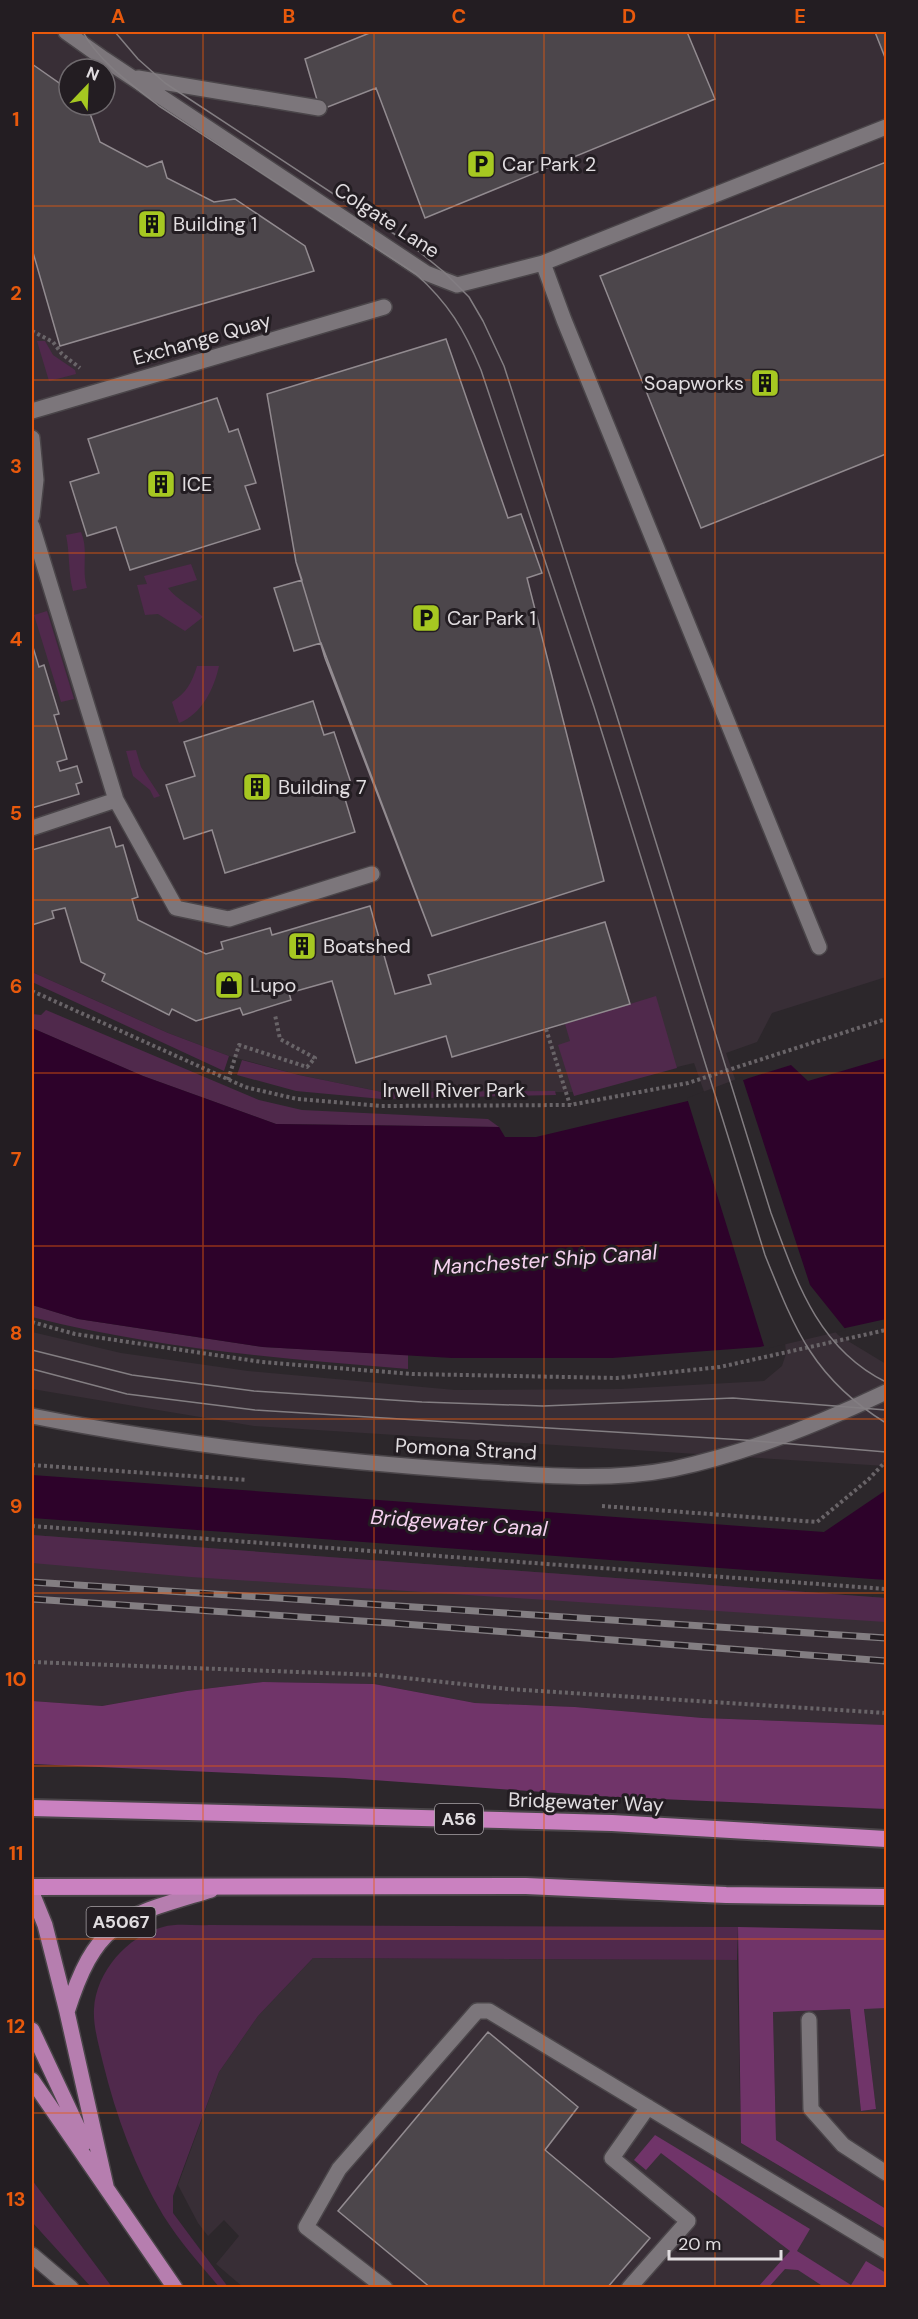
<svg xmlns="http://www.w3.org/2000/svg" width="918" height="2319" font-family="'DM Sans',sans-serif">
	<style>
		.built { fill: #382e36; fill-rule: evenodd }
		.green { fill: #50294c }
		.forest { fill: #703469 }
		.water { fill: #2d022a }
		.pier { fill: #2c272b }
		.building { fill: #4c464b; stroke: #928b90; stroke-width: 1.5 }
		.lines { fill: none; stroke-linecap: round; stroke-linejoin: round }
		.service-casing { stroke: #4a4549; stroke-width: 18 }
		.minor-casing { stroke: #4a4549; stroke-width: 18 }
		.primary-casing { stroke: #4a4549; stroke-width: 18 }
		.trunk-casing { stroke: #4a4549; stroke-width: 20 }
		.path { stroke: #696468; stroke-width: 4; stroke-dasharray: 3 3; stroke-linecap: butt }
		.service { stroke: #7c767b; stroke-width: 15 }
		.minor { stroke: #7c767b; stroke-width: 15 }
		.primary { stroke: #b67eaf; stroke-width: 15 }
		.trunk { stroke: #ca81c0; stroke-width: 16 }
		.tram { stroke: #837e82; stroke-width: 1.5 }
		.rail-casing { stroke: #837e82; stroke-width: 7 }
		.rail { stroke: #231d22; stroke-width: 4.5; stroke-dasharray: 14; stroke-linecap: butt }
		.grid { fill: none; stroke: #e8590c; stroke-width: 1.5; stroke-opacity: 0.55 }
		.labels { text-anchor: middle; stroke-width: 6; stroke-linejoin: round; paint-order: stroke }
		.shield { fill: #231d22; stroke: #a8a3a7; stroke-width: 1.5 }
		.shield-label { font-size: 18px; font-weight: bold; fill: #e1dde0 }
		.poi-label { font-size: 20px; fill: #e1dde0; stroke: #231d22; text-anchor: start }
		.street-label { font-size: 20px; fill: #e1dde0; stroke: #231d22 }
		.water-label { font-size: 21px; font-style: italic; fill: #f5d1ef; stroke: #231d22 }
		.neatline { fill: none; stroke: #e8590c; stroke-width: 2 }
		.grid-label { font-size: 20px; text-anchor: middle; font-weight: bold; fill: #e8590c }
	</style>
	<rect width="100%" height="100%" fill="#2c272b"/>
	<!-- built -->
	<path class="built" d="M32,32H886V977L772,1013L757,1042L726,1053L781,1212L825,1319L838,1335L886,1364V1466L254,1426L32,1389V1332L121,1353L248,1371L455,1390L620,1389L764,1381L782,1366L786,1354L783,1317L694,1063L572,1092H382L299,1075L229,1056L168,1033L32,972ZM69,69H105V105H69Z
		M32,1535L886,1598V1725L703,1718L575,1707L475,1703L374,1684L263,1682L187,1691L102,1706L32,1701Z
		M313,1958L737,1960L741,2143L886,2229V2287H243L216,2264L239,2236L224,2220L208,2236L198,2223L178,2185L219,2072L258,2016Z
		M864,2008H886V2209L776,2140L773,2011L850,2009L861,2111L876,2109Z"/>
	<!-- green -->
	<path class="green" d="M37,341H45L53,355L75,370L76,374L49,381Z
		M81,532C89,550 81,569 87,588L73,591C68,572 70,554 66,535Z
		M191,564L197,580L168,588C177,600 192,606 203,617L185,631L158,614L145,615L137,585L147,584L144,576Z
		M47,611L74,699L61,702L34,615Z
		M197,666H219C214,689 202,714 179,723L172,702C186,693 192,683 197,666Z
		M136,750L141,767L160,796L154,798L150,790L133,776L126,751Z
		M32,972L168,1033L229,1056L224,1071L32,982Z
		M656,996L677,1068L574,1096L558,1045L570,1041L565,1024Z
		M46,1010L259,1100L302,1110L488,1119L499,1127L276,1124L143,1076L32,1028V1014L41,1015Z
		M242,1060L299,1075L382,1092L555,1091L556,1095L382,1099L296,1091L237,1075Z
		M32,1305L78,1319L263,1347L408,1355V1369C282,1359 154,1348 32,1317Z
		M32,1535L886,1598V1622L191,1577L32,1563Z
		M209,1925L738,1927L737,1960L313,1958L258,2016L219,2072L173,2196V2213L228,2287H219C200,2264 179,2241 163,2215C135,2168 116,2116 103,2063C99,2046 93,2026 94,2009C96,1972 127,1936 163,1927C177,1923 194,1926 209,1925Z
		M32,2180L112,2287H91L32,2222Z"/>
	<!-- forest -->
	<path class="forest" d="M263,1682L374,1684L475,1703L575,1707L703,1718L886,1725V1809L614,1797L345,1778L32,1764V1701L102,1706L187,1691Z
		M738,1927L886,1930V2008L864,2009L876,2109L861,2111L850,2009L773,2012L776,2140L886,2209V2229L741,2143Z
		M655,2135L810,2229L797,2251L851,2285L866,2261L886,2273V2287H824L798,2270L785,2269L769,2287H758L790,2251L661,2153L646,2170L634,2160Z"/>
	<!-- water -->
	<path class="water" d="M32,1028L143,1076L276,1124L499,1127L505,1137H536L692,1100L749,1078L791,1065L808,1081L886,1058V1319L760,1347L612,1358H452L263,1347L78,1319L32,1305Z
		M32,1475L824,1532L886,1490V1580L32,1518Z"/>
	<!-- pier -->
	<path class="pier" d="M742,1077L810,1285L846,1330L765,1349L687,1098Z"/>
	<!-- building -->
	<path class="building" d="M372,32H687L715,99L425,218L376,88L320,110L305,59Z
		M875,32H886V60Z
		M32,64L69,90V105H87L100,142L147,167L162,161L167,178L214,202L235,199L305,246L314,271L60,346L32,249Z
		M886,162V454L701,528L600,276Z
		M446,339L508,518L521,514L542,573L527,578L604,881L432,936L325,658L296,562L267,394Z
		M446,339L508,518L521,514L542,573L527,578L604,881L432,936L321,643L294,651L274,588L302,580L296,562L267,394Z
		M217,398L229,432L238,429L256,483L245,486L260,529L130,570L116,527L87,536L70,482L99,473L88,439Z
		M32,644L39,667L44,665L59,714L54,715L67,759L57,762L60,771L77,766L82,782L76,784L79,794L32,808Z
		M313,701L324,735L334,732L352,786L342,789L355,832L225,873L212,830L184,839L166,785L195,776L184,742Z
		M110,827L116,847L123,845L138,897L132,899L138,920L206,954L223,949L221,942L270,928L272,935L370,906L395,994L431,984L428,975L605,922L630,1004L452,1057L446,1036L356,1063L332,981L289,993L291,1000L243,1015L240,1008L196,1021L172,1009L169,1015L102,981L105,974L81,962L65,908L52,911L54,918L32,925V850Z
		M488,2032L578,2107L545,2150L650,2238L607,2288H431L338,2211Z"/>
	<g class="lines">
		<!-- service casing -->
		<g class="service-casing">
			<path id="service" d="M66,32L104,59L426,273L457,285L543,263L886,127
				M138,78L319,108
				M543,263L564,320L819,947
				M32,411L384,307
				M32,438L36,480L32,516
				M32,526L116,800L176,908L229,919L372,874
				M32,828L116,800
				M809,2020L811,2109L843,2145L886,2173
				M32,2255L71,2288
				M385,2288L306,2227L339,2169L477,2011H489L886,2251
				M629,2288L688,2221L612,2158L648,2107"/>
		</g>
		<!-- minor casing -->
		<g class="minor-casing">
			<path id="minor" d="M32,1416C177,1445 325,1461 473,1471C539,1475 608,1482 673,1469C744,1454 821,1423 886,1392"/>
		</g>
		<!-- primary casing -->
		<g class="primary-casing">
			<path id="primary" d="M32,1893L45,1925L67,2012L106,2186
				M67,2012C97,1918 123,1917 211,1890
				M32,2030L85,2143
				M32,2080L175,2288"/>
		</g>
		<!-- trunk casing -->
		<g class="trunk-casing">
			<path id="trunk" d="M32,1808L612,1823L886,1839
				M32,1887L526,1886L726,1895L886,1897"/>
		</g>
		<!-- path -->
		<path class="path" d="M32,331L53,342L62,354L80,368
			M32,991L245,1087L297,1099L381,1106L570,1105L688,1083L886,1019
			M546,1029L570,1105
			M228,1080L239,1045L307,1067L315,1058L280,1039L275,1015
			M32,1322L75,1334L262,1362L412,1374L617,1378L720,1367L886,1330
			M32,1465L247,1480
			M602,1506L817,1522L869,1479L886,1461
			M32,1526L886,1589
			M32,1662L378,1675L508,1689L886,1713"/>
		<!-- service -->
		<use href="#service" class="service"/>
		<!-- minor -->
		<use href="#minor" class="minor"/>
		<!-- primary -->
		<use href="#primary" class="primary"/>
		<!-- trunk -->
		<use href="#trunk" class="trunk"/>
		<!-- tram -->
		<path class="tram" d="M83,32C100,63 131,84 159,106L416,274C449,304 464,329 481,370L594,707L765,1255C795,1330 814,1379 886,1423
			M115,32L138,59L165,83L411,245L444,272L469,297L483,321L504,366L614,707L771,1213C796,1280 817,1348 886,1382
			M32,1350L132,1375L254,1391L422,1402L543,1406L733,1398L886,1410
			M32,1369L127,1394L255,1410L744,1440L886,1452"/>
		<!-- rail casing -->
		<g class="rail-casing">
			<path id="rail" d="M32,1582L886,1638
				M32,1599L391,1623L886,1661"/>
		</g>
		<!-- rail -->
		<use href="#rail" class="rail"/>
	</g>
	<!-- grid -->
	<path class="grid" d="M203,32V2288M374,32V2288M544,32V2288M715,32V2288M32,206H886M32,380H886M32,553H886M32,726H886M32,900H886M32,1073H886M32,1246H886M32,1419H886M32,1593H886M32,1766H886M32,1939H886M32,2113H886"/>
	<!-- icons -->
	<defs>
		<g id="parking-square" transform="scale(1.5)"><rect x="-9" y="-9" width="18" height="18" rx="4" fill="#a6c821" stroke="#231d22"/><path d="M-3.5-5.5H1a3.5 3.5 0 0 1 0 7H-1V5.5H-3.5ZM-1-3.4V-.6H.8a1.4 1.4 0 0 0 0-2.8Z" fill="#111"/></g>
		<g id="building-square" transform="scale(1.5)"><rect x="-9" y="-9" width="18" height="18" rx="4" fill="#a6c821" stroke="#231d22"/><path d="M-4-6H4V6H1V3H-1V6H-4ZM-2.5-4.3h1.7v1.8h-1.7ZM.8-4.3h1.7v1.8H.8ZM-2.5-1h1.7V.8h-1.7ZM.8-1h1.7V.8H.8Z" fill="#111"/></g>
		<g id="shop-square" transform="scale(1.5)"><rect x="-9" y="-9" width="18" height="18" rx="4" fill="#a6c821" stroke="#231d22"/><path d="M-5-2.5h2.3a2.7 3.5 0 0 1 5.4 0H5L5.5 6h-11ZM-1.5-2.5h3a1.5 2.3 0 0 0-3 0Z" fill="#111"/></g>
	</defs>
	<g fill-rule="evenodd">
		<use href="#parking-square" x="481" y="164"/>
		<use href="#building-square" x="152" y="224"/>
		<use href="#building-square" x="765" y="383"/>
		<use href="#building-square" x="161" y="484"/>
		<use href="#parking-square" x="426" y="618"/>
		<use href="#building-square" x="257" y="787"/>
		<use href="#building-square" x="302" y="946"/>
		<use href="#shop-square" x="229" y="985"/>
	</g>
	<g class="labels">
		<!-- shield labels -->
		<g class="shield">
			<rect x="435" y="1804" width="48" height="30" rx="4.5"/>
			<rect x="86.5" y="1907" width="69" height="30" rx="4.5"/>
		</g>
		<g class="shield-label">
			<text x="459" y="1825">A56</text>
			<text x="121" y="1928">A5067</text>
		</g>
		<!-- poi labels -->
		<g class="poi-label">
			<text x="502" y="171">Car Park 2</text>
			<text x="173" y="231">Building 1</text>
			<text x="744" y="390" text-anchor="end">Soapworks</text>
			<text x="182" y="491">ICE</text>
			<text x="447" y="625">Car Park 1</text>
			<text x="278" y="794">Building 7</text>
			<text x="323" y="953">Boatshed</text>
			<text x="250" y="992">Lupo</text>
		</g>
		<!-- street labels -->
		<g class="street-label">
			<text transform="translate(387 220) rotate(33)" y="7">Colgate Lane</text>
			<text transform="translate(202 339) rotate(-16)" y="7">Exchange Quay</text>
			<text x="454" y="1097">Irwell River Park</text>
			<text transform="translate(466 1449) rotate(3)" y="7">Pomona Strand</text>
			<text transform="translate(586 1802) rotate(2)" y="7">Bridgewater Way</text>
		</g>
		<!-- water labels -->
		<g class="water-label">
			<text transform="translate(545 1260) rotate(-4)" y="7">Manchester Ship Canal</text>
			<text transform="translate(459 1523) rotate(4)" y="7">Bridgewater Canal</text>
		</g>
	</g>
	<!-- border -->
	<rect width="918" height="2319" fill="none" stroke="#231d22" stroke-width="66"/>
	<!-- north arrow -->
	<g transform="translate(87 87) rotate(23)"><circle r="28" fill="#231d22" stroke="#6f6a6e" stroke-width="1.5"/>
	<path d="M0-4.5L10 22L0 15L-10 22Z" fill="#a6c821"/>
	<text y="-9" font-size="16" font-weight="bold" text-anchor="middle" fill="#e1dde0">N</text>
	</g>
	<!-- scale -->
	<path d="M669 2250v9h112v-9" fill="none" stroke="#e1dde0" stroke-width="3"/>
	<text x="678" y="2250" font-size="18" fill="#e1dde0" stroke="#231d22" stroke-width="4.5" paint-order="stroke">20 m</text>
	<rect x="33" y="33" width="852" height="2253" class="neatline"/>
	<g class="grid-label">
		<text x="118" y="23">A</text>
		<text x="289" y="23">B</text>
		<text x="459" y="23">C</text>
		<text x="629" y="23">D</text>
		<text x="800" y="23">E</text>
		<text x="16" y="126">1</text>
		<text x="16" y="300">2</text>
		<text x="16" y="473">3</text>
		<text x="16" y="646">4</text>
		<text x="16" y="820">5</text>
		<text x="16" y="993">6</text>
		<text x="16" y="1166">7</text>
		<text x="16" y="1340">8</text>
		<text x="16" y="1513">9</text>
		<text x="16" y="1686">10</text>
		<text x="16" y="1860">11</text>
		<text x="16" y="2033">12</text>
		<text x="16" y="2206">13</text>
	</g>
</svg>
